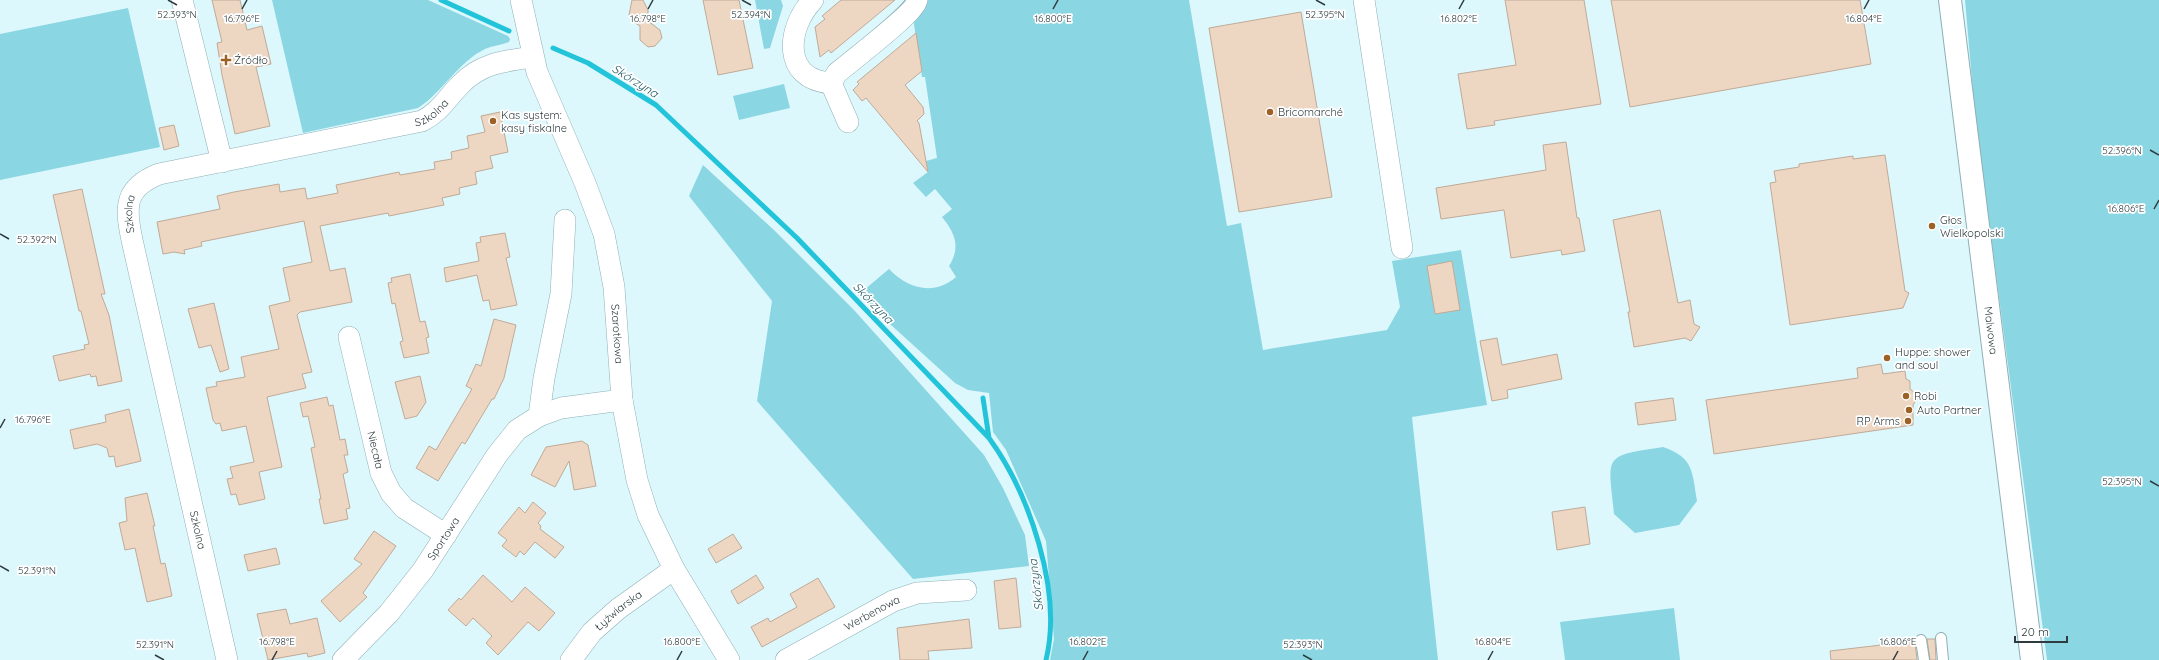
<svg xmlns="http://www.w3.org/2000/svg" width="2159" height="660" font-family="Quicksand,sans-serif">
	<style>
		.green { fill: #8bd6e3 }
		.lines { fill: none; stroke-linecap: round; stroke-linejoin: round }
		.stream { stroke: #23c4da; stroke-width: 5 }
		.building { fill: #edd6c2; stroke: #c0aa97 }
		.lane-casing { stroke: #8eb0b6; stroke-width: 12 }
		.street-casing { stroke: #8eb0b6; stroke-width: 22 }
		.secondary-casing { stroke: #8eb0b6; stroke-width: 24 }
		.lane { stroke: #fff; stroke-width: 10 }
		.street { stroke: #fff; stroke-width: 21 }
		.secondary { stroke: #fff; stroke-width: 22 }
		.ticks { fill: none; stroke: #2e3c3f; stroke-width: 1.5 }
		.poi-dot { fill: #9e6125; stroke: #fff; stroke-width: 1.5 }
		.labels { text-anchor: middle; stroke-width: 3.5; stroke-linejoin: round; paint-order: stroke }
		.poi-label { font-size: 11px; fill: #2e3c3f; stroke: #fff; text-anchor: start }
		.street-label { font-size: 11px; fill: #2e3c3f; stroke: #fff }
		.water-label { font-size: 12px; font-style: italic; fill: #215c66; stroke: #fff }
		.ticks-label { font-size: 10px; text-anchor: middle; fill: #2e3c3f; stroke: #fff; stroke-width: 3.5; stroke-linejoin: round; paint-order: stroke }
	</style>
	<rect width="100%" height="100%" fill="#dcf8fd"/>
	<!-- green -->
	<path class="green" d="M272,0H428L508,36L510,39L509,42C501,45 492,46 485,49C458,62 443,92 418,108L303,133Z
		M755,0H781L783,6L770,48L764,49Z
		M925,0H1189L1227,226L1241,223L1263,350L1387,330L1400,307L1392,261L1461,250L1487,405L1412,417L1438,660H1050L1054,639L1046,541L1006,450L993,432L989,393L968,390L955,383L858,295L889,269C908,289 934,296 956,277L949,266C961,247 955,233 942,217L952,209L935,189L926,197L913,183L928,172L926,161L937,158L925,77H922L913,18Z
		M1965,0H2159V660H2047L1975,115Z
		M128,8L160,147L0,180V34Z
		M784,84L790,108L739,120L733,96Z
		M703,165L775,231L854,310L984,455L1003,488L1025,535L1029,566L913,579L757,401L772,301L689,196Z
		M1663,447C1694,458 1692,471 1697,501L1679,525L1635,533L1614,514C1608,455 1602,456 1663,447Z
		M1674,608L1680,660H1565L1560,622Z"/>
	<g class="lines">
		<!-- stream -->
		<path class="stream" d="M441,0L509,31
			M553,48L588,63L656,105L797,238L989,438C1029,493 1063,591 1046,660
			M983,398L989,438"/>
	</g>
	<!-- building -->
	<path class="building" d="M212,0H240L247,30L262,26L271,64L256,67L270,126L235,134L222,75L217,43L222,42Z
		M632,0H643L648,10V21L660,30L662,38L655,46L648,47L640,40V26L632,21L629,15Z
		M703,0H739L753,68L718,75Z
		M841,0H895L831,53L829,50L820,57L815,27L825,19L822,16Z
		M1505,0H1584L1601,104L1494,121L1495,125L1467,129L1458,74L1516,65Z
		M1611,0H1860L1871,64L1630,107Z
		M1301,12L1332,197L1239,212L1209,28Z
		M916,33L922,71L905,85L923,107L924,114L917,121L919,123L928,172L866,98L862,101L853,90L859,84L857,82Z
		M500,112L508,152L490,156L493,168L475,172L477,184L459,188L460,194L442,198L444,205L389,216L388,213L320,226L330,271L345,268L352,302L300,312L297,315L312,372L302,374L306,388L267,397L282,467L259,472L265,499L239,505L236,494L231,495L227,479L233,478L230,467L254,462L246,426L222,431L220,423L216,424L213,420L206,388L217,386L216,382L245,377L241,357L279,349L269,306L290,301L283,268L312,262L304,221L201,242L202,246L184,250L185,254L174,252L163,254L157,222L220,209L217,196L234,192L279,184L280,192L305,188L307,199L338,193L336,185L399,172L400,175L435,169L434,162L452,159L451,152L469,148L467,136L485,132L481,116Z
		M174,125L179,146L164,150L159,128Z
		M1566,142L1577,218H1579L1585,251L1562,255L1561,250L1511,258L1504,210L1441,219L1436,188L1546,170L1543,145Z
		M1885,155L1905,291L1909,293L1903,308L1790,325L1770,183L1776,182L1774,171L1799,167V164L1853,156V159Z
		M82,189L105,294H101L109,315L122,381L98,386L96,376L91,377L90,374L59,381L53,356L85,349L84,345L89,344L81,311H79L53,195Z
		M1660,210L1678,303L1690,300L1694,324L1700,327L1691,341L1685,338L1634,347L1628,312H1630L1613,220Z
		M505,233L510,257L506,258L517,305L491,310L489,300L483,301L477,275L446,282L444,268L479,261L476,243L481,242L480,237Z
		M1452,261L1460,310L1435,314L1427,266Z
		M410,274L420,322L425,321L429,337L426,338L429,353L404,358L400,342L403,341L395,303L392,304L388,283L392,282L391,278Z
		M214,303L229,369L220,372L211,345L199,348L188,309Z
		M494,319L516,325L504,378L494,399H492L465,444L462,442L438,481L416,468L429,446L436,450L472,389L466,386L476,364L481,366Z
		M1497,338L1502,365L1557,354L1562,379L1507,390L1508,398L1492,401L1480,341Z
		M1881,364L1883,374L1905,371L1906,379L1910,381V389L1919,396L1913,405V425L1714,454L1706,400L1858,378L1857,368Z
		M420,376L426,402L417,416L405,419L395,382Z
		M327,397L329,406L333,405L340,440L345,439L348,455H344L348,472L343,474L350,508L346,509L348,519L324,524L319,499H321L311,448L315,447L308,416L303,417L300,403Z
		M1673,398L1676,420L1638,425L1635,403Z
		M129,409L141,461L116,467L114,456L109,457L107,448L97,444L74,449L70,430L106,422L105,415Z
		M582,441L588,445L596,486L574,490L569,461L555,487L531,475L546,447Z
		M147,493L155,526H153L161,564L165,563L172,596L147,602L135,548L125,550L119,523L127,521L125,498Z
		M533,502L546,513L538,523L541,526L540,529L564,547L555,558L535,542L524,555L520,551L516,557L502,546L507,540L498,533L519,507L525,513Z
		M1585,507L1590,544L1557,550L1552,512Z
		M374,531L396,546L363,593L367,597L340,622L321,601L362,564L354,559Z
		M733,534L742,548L716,563L708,549Z
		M276,548L280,564L248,571L244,555Z
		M483,575L512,602L525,587L555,613L539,631L528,622L498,655L486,643L492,636L473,618L466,626L448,610L459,598L461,600Z
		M756,575L764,588L738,604L731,591Z
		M818,578L835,607L762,647L751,627L768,618L770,622L797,607L790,594Z
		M1016,578L1021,627L999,629L994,581Z
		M286,609L290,624L317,618L325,653L308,657L307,653L268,660L257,614Z
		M969,619L972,648L928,651L929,660H900L897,628Z
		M1927,639H1935L1936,660H1930Z
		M1915,641L1917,660H1831L1830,651Z"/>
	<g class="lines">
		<!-- lane casing -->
		<g class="lane-casing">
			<path id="lane" d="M1941,638L1943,660
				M1921,640L1924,660"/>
		</g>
		<!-- street casing -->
		<g class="street-casing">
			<g id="street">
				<path d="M182,0L222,162"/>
				<path id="s1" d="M521,0L537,72L585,183L604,234L614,287L622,400L637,480L648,515L674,569L729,660"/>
				<path d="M813,0C786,28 782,80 831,83"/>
				<path d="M1364,0L1402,248"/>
				<path d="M848,122L831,83L837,73C850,62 916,12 917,0"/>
				<path id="s2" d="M349,337L381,473L391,493L404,508L446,535"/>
				<path d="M539,416L544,378L561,294L565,220"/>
				<path id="s3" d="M227,660L132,240C125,207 124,188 159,174L422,121C441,111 446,99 460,85C481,63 504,61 533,57"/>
				<path id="s4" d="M343,660L389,613L423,570L497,455L517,430L539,416L561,408L622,400"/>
				<path id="s5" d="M571,660L592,632L618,609L674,569"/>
				<path id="s6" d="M786,660L893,601L917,593L966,590"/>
			</g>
		</g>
		<!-- secondary casing -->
		<g class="secondary-casing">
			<g id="secondary">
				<path id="s7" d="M1950,0L2032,660"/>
			</g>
		</g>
		<!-- lane -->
		<use href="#lane" class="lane"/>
		<!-- street -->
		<use href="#street" class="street"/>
		<!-- secondary -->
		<use href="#secondary" class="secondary"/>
	</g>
	<!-- ticks -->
	<path class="ticks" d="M168,0L177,5M742,0L751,5M1316,0L1325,5M242,9L247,0M648,9L653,0M1053,9L1058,0M1459,9L1464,0M1864,9L1869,0M2150,150L2159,155M2154,209L2159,200M0,234L9,239M0,428L5,419M2150,481L2159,486M0,566L9,571M155,655L164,660M1303,655L1312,660M272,660L277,651M677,660L682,651M1083,660L1088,651M1488,660L1493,651M1893,660L1898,651"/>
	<!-- markers -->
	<g class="poi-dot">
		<path d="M224 54h4v4h4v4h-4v4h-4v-4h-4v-4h4z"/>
		<circle cx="1270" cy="112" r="4"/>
		<circle cx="493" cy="121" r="4"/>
		<circle cx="1932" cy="226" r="4"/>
		<circle cx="1887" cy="358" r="4"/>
		<circle cx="1906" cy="396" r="4"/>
		<circle cx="1909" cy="410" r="4"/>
		<circle cx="1908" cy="421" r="4"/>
	</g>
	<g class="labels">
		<!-- poi labels -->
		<g class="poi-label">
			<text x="234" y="64">Źródło</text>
			<text x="1278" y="116">Bricomarché</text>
			<text x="501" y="119">Kas system:<tspan x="501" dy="13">kasy fiskalne</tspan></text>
			<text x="1940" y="224">Głos<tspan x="1940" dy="13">Wielkopolski</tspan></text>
			<text x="1895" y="356">Huppe: shower<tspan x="1895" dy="13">and soul</tspan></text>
			<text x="1914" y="400">Robi</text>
			<text x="1917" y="414">Auto Partner</text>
			<text x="1900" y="425" text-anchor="end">RP Arms</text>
		</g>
		<!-- street labels -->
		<g class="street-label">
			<text dy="4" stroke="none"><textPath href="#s3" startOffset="792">Szkolna</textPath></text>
			<text dy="4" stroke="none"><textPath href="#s3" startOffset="457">Szkolna</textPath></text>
			<text dy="4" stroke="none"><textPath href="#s7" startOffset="333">Malwowa</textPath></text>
			<text dy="4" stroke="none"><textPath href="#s1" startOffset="350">Szarotkowa</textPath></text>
			<text dy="4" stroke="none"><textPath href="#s2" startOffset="116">Niecała</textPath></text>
			<text transform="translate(198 530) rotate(77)" y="4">Szkolna</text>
			<text dy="4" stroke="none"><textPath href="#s4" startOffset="158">Sportowa</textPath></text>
			<text dy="4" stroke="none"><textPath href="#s5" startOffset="69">Łyżwiarska</textPath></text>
			<text dy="4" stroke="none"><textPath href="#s6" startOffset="98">Werbenowa</textPath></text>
		</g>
		<!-- water labels -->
		<g class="water-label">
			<text transform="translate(635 81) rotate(32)" y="4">Skórzyna</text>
			<text transform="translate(873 303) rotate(46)" y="4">Skórzyna</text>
			<text transform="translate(1036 585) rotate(-97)" y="4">Skórzyna</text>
		</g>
	</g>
	<g class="ticks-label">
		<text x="177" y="18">52.393°N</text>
		<text x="751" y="18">52.394°N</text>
		<text x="1325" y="18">52.395°N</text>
		<text x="242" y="22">16.796°E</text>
		<text x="648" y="22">16.798°E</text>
		<text x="1053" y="22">16.800°E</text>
		<text x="1459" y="22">16.802°E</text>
		<text x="1864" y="22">16.804°E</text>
		<text x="2122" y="154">52.396°N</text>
		<text x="2126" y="212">16.806°E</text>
		<text x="37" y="243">52.392°N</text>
		<text x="33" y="423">16.796°E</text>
		<text x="2122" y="485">52.395°N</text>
		<text x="37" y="574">52.391°N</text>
		<text x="277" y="645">16.798°E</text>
		<text x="682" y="645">16.800°E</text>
		<text x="1088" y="645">16.802°E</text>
		<text x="1493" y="645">16.804°E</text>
		<text x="1898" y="645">16.806°E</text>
		<text x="155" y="648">52.391°N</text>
		<text x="1303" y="648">52.393°N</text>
	</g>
	<!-- scale -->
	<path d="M2015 636v6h52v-6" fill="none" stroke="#2e3c3f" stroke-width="2"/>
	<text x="2021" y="636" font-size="12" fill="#2e3c3f" stroke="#ffffff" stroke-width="3" paint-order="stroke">20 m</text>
</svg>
